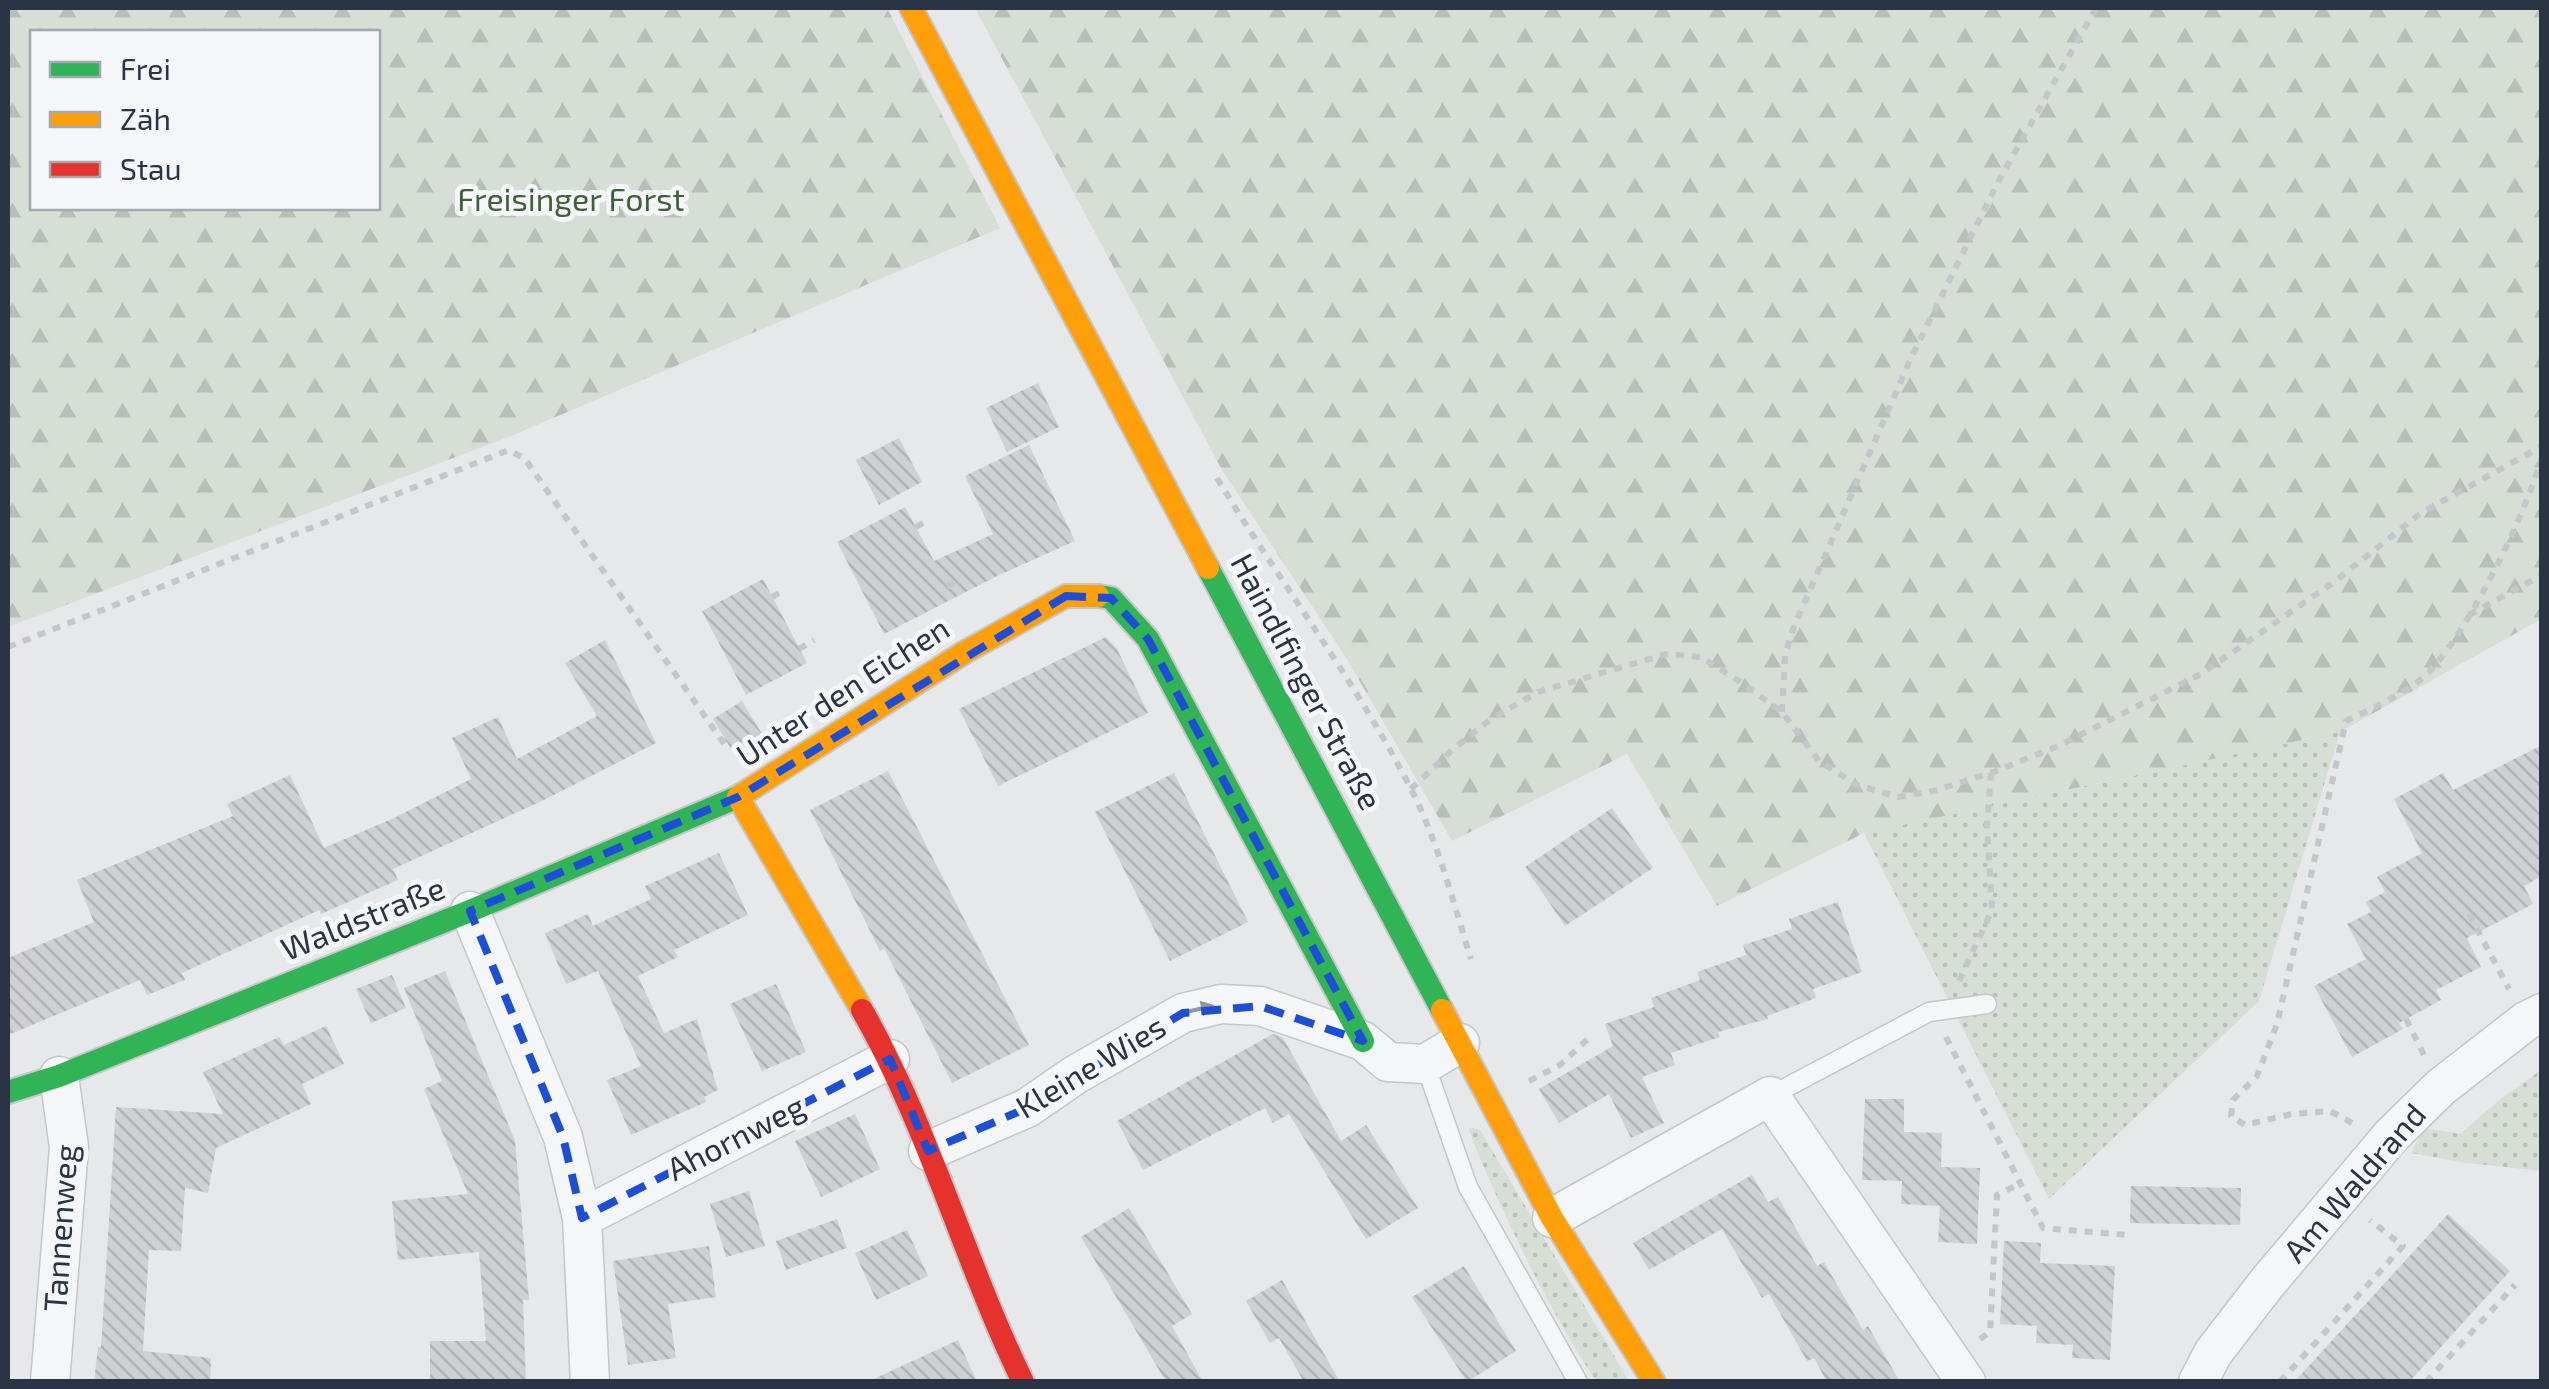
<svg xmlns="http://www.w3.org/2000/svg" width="2549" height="1389" font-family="'Exo 2',sans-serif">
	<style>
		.grass { fill: url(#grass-dots) }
		.forest { fill: url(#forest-firs); fill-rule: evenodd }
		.building { fill: url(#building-back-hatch) }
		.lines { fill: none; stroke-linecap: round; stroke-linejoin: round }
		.lane-casing { stroke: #c4c6c8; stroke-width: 21 }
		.street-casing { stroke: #c4c6c8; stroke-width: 41 }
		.fast-casing { stroke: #c4c6c8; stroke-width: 26 }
		.slow-casing { stroke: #c4c6c8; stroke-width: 26 }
		.jam-casing { stroke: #c4c6c8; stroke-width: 26 }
		.path { stroke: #c5c6ca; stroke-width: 6; stroke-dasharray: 8 8; stroke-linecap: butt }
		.lane { stroke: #f5f6f7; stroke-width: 18 }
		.street { stroke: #f5f6f7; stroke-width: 38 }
		.fast { stroke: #30b455; stroke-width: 22 }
		.slow { stroke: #ff9f0a; stroke-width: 22 }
		.jam { stroke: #e5322d; stroke-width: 22 }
		.oneway { fill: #90959e }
		.marked { fill: none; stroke: #1d4ed8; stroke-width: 8; stroke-dasharray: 20 12; stroke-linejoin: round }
		.labels { text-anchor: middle; stroke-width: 10; stroke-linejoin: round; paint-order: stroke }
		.park-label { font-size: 32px; fill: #3f6138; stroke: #f4f6f9 }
		.street-label { font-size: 32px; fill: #2b3445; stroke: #f4f6f9 }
	</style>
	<defs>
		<pattern id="grass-dots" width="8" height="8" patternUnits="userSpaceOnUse" patternTransform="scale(2.5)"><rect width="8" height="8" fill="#d6ded6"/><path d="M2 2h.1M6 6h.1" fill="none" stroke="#b8bfb9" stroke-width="1.8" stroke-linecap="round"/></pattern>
		<pattern id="forest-firs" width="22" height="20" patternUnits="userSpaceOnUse" patternTransform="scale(2.5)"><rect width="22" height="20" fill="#d6ded6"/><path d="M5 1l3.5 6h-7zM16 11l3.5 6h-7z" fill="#b8bfb9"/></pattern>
		<pattern id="building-back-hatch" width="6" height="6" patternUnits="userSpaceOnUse" patternTransform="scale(2.5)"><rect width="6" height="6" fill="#ced0d3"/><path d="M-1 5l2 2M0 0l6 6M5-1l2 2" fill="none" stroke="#b1b3b6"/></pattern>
	</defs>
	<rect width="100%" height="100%" fill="#e6e8ea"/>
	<!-- grass -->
	<path class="grass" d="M2340,732L2259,1001L2049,1199L1864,833Z
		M2541,1070V1171L2460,1162L2411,1153L2424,1128L2460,1134L2498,1101Z
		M1473,1128L1480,1130L1629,1381H1596C1547,1306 1509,1227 1474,1144L1469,1129Z"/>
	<!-- forest -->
	<path class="forest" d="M8,8H887L1000,228L506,438L8,627ZM32,32H378V208H32Z
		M975,8H2541V619L2340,732L1864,833L1717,906L1627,754L1452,841L1347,659L1222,470Z"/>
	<!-- building -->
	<path class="building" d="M1038,383L1059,427L1007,452L986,408Z
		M899,438L922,482L879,505L856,460Z
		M1029,445L1075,541L995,577L884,634L837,542L905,507L934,561L993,534L965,476Z
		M763,579L807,663L746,695L702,611Z
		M1106,637L1117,649L1148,713L998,786L959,709Z
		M605,640L656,743L546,799L393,869L398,880L321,914L319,910L182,973L185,980L147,995L140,980L8,1035V958L94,922L77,880L233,816L227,804L290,775L324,848L394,818L471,779L452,738L498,717L517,759L597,716L565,663Z
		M742,701L767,742L737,759L713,719Z
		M2542,745V876L2524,886L2533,904L2467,938L2481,967L2436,990L2441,1000L2399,1023L2403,1029L2352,1057L2314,986L2366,959L2347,924L2371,912L2366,902L2385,892L2377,877L2422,853L2394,799L2443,773L2453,790Z
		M888,771L1029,1045L952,1083L884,948L880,951L810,810Z
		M1174,773L1248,922L1170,961L1095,812Z
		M1612,808L1653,868L1565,926L1525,867Z
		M719,853L748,915L674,950L678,957L638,976L664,1033L697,1019L718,1090L704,1097L706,1102L631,1135L607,1080L641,1066L598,971L566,984L545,933L588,914L593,926L651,899L645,886Z
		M1838,902L1862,972L1813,989L1816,998L1767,1016L1768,1019L1718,1032L1720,1037L1671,1053L1675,1065L1642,1077L1664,1123L1631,1138L1609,1094L1559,1123L1539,1089L1613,1046L1605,1024L1654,1007L1651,998L1700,980L1697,972L1746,955L1743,945L1792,929L1789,919Z
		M445,971L515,1141L529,1300H523L526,1382H430V1341H486L479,1252L398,1260L392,1201L468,1194L424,1089L442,1081L404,988Z
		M392,975L406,1008L371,1023L356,989Z
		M776,984L806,1052L762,1071L730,1004Z
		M326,1026L344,1064L302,1084L311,1104L216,1148L208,1193L185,1188L181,1251L149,1250L143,1351L211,1358L210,1382H94L98,1347H101L116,1107L223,1114L203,1072L279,1037L284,1045Z
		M1273,1034L1283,1038L1341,1141L1366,1125L1418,1208L1366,1239L1289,1114L1273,1123L1265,1108L1143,1170L1117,1121Z
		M1865,1099H1904V1132L1942,1133L1941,1167L1980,1168L1977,1244L1938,1242L1940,1206L1901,1204L1902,1181L1862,1180Z
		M855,1114L880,1169L821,1197L795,1141Z
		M1752,1175L1768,1202L1778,1197L1817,1266L1824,1262L1863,1330L1868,1326L1900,1382H1827L1814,1358L1807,1361L1769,1294L1762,1298L1722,1229L1649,1270L1633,1243Z
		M2131,1186L2241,1188L2240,1225L2130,1223Z
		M749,1191L765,1246L726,1257L710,1204Z
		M1129,1208L1192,1314L1172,1326L1203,1382H1166L1081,1237Z
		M2448,1214L2510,1271L2409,1382H2294Z
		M837,1219L847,1248L786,1270L776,1241Z
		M907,1230L928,1276L876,1300L855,1253Z
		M2004,1241L2041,1243L2040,1263L2115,1266L2110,1360L2072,1358L2073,1345L2036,1343L2037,1326L2000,1324Z
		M709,1246L716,1297L668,1304L676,1358L628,1365L613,1261Z
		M1464,1266L1516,1351L1467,1382L1412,1297Z
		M1282,1280L1340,1382H1304L1279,1338L1270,1343L1246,1301Z
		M958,1340L977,1382H867Z"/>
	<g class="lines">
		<!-- lane casing -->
		<g class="lane-casing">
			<path id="lane" d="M1425,1064L1468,1187L1578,1382
				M1770,1096L1929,1012L1987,1004"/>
		</g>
		<!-- street casing -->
		<g class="street-casing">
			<path id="street" d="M470,911L563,1137L582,1218L590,1382
				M928,1151L1027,1108L1075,1075L1183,1013L1221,1004L1260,1006L1363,1041L1388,1062L1425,1064L1460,1043
				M582,1218L890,1059
				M1552,1218L1770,1096L1966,1382
				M50,1382L69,1147L59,1076
				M2198,1382L2213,1353L2267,1283L2391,1136L2441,1087L2526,1021L2542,1013"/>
		</g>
		<!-- fast casing -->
		<g class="fast-casing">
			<path id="fast" d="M1208,568L1442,1010
				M1098,596L1111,598L1148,639L1363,1041
				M8,1092L59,1076L470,911L738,797"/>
		</g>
		<!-- slow casing -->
		<g class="slow-casing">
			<path id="slow" d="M911,8L1208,568
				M862,1010L738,797L965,652L1066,596H1098
				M1442,1010L1552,1218L1654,1382"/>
		</g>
		<!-- jam casing -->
		<g class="jam-casing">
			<path id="jam" d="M862,1010C929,1127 964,1261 1023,1382"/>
		</g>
		<!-- path -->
		<path class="path" d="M1217,478C1279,581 1353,677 1409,785C1437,838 1453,902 1471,959
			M916,527L928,520
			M947,587L959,580
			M772,597L785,590
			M2469,615L2542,575
			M8,647L509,450L525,459L727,748
			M799,649L814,640
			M1782,712L1785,655L1793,629L1911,358L1998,182L2096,8
			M1411,789L1452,750L1491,719L1538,692L1666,654L1701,657L1739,681L1782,712L1819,761L1857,785L1898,797L1933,791L1991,773L2056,747L2201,674L2334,582L2421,513L2542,446
			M2469,914L2509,989
			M1959,981L1992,910L1987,825L1991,773
			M2406,1019L2424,1055
			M1946,1037L2043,1228L2127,1235
			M1529,1081L1560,1065L1591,1036
			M2352,1123L2330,1111L2292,1114L2245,1125L2231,1116L2233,1100L2257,1076L2277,1024L2346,721C2371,709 2414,690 2432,669C2473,622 2524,518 2542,457
			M1980,1339L1990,1332L1997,1195L2021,1183
			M2280,1382L2403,1246L2370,1220
			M2426,1382L2515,1285"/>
		<!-- lane -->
		<use href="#lane" class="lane"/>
		<!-- street -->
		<use href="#street" class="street"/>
		<!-- fast -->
		<use href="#fast" class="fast"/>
		<!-- slow -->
		<use href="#slow" class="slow"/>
		<!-- jam -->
		<use href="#jam" class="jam"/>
	</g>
	<!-- one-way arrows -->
	<defs><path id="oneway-solid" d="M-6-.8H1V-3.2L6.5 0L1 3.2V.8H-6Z" transform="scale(2.5)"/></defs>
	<use class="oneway" href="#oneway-solid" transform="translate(1199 1009) rotate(-13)"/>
	<!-- marked area -->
	<path class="marked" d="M1066,596L1111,598L1148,639L1363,1041L1260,1006L1183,1013L1027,1108L928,1151L890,1059L582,1218L563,1137L470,911L738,797Z"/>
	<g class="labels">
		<!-- park labels -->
		<g class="park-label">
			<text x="571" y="211">Freisinger Forst</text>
		</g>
		<!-- street labels -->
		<g class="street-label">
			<text transform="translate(1306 682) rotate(62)" y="11">Haindlfinger Straße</text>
			<text transform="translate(843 692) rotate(-33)" y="11">Unter den Eichen</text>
			<text transform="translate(363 919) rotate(-22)" y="11">Waldstraße</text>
			<text transform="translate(1091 1067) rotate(-31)" y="11">Kleine Wies</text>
			<text transform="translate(736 1138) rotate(-27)" y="11">Ahornweg</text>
			<text transform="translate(2355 1183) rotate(-49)" y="11">Am Waldrand</text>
			<text transform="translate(61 1228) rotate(-86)" y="11">Tannenweg</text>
		</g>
	</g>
	<!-- border -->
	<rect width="2549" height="1389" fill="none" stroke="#2b3445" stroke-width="20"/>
	<!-- legend -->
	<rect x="30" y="30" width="350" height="180" fill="#f4f6f9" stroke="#a4a8b1" stroke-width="2.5"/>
	<rect x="50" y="62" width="50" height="15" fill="#30b455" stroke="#a4a8b1" stroke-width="2.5"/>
	<text x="120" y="80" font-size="30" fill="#2b3445">Frei</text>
	<rect x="50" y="112" width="50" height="15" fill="#ff9f0a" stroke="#a4a8b1" stroke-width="2.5"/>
	<text x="120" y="130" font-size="30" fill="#2b3445">Zäh</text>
	<rect x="50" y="162" width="50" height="15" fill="#e5322d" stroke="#a4a8b1" stroke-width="2.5"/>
	<text x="120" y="180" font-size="30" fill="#2b3445">Stau</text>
</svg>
